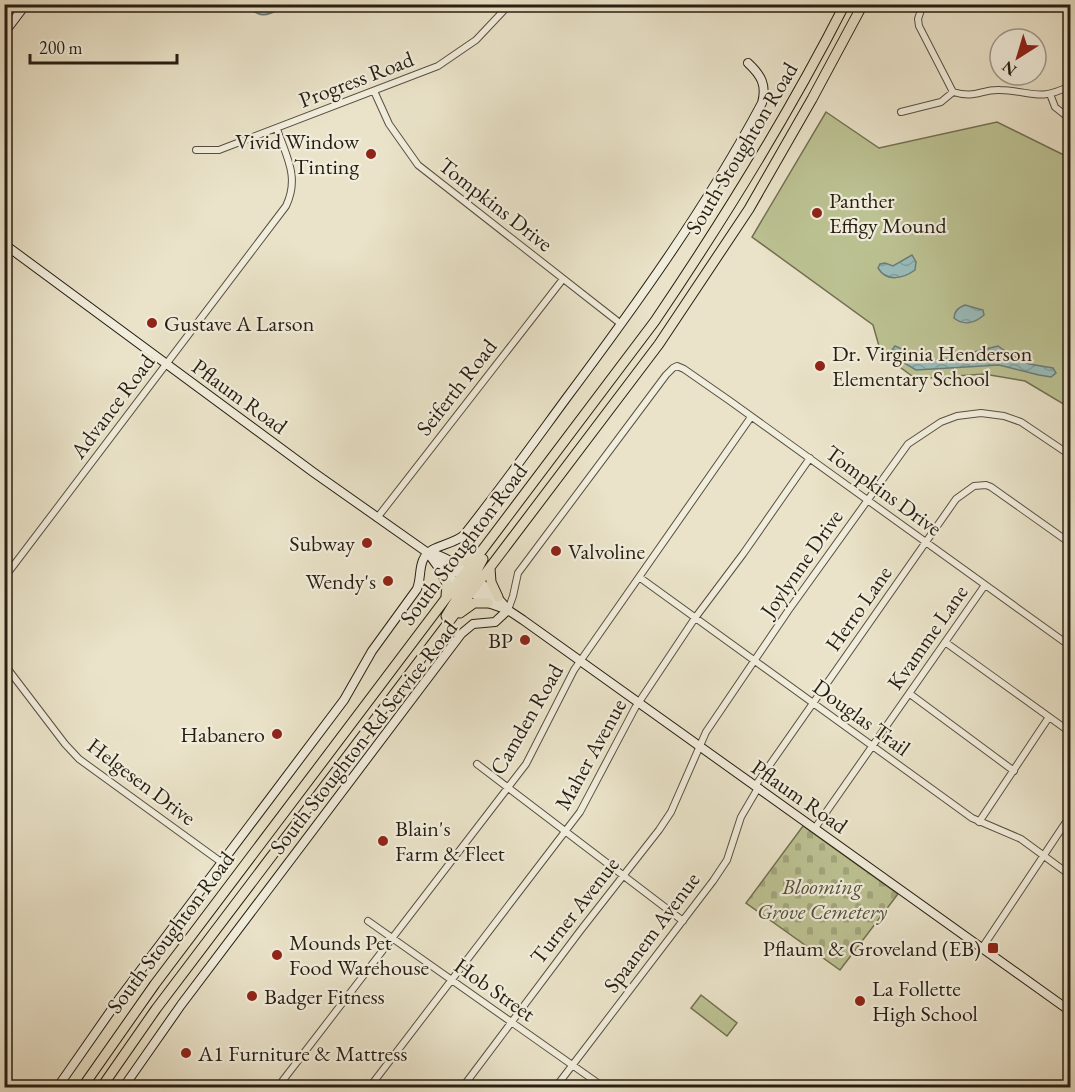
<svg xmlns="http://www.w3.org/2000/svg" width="1075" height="1092" font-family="'EB Garamond',serif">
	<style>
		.green { fill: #bcc293; stroke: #727052; stroke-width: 1.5 }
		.cemetery { fill: url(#cemetery-stones); stroke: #727052; stroke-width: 1.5 }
		.water { fill: url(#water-waves); stroke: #6b7d78; stroke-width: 1.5 }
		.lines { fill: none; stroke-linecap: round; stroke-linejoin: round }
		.street-casing { stroke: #584f40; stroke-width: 8 }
		.secondary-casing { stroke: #271e12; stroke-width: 10 }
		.primary-casing { stroke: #271e12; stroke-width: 11 }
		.street { stroke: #f1eddc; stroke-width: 6 }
		.secondary { stroke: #f1eddc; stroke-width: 8 }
		.primary { stroke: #eae3c9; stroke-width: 9 }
		.poi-dot { fill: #8f2418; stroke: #f1eddc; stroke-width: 2 }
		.labels { text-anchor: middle; stroke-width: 4.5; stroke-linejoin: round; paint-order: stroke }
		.street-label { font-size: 22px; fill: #271e12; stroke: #f1eddc }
		.poi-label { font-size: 22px; fill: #271e12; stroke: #f1eddc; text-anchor: start }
		.park-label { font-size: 22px; font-style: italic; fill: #544f39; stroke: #f1eddc }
	</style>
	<defs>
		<pattern id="cemetery-stones" width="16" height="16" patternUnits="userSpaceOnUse" patternTransform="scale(1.5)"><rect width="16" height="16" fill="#bcc293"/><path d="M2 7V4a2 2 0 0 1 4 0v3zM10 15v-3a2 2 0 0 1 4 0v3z" fill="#a2a67e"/></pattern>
		<pattern id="water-waves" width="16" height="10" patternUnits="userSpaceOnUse" patternTransform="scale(1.5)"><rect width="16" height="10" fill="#99bdbc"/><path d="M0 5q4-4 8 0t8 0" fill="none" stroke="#84a2a1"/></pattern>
	</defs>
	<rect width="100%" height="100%" fill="#eae3c9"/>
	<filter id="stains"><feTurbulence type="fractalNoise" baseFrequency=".00333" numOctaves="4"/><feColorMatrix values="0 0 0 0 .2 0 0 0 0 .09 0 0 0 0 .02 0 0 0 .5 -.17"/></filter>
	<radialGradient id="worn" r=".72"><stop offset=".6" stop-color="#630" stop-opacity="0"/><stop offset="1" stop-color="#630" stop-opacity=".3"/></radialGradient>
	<!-- green -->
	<path class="green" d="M826,112L879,148L997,122L1070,158V408L1025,381L984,374L916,379L881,353L873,325L752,237Z
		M701,995L737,1023L727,1036L691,1008Z"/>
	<!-- cemetery -->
	<path class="cemetery" d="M803,826L898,894L840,970L746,903Z"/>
	<!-- water -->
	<path class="water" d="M245,5H283L282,8C265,17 260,18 245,5Z
		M912,255L916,262L915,270C904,278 887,283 878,268L880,264L885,263L893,266Z
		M965,305L983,310L984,315C975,323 964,326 954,318C955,310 958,308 965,305Z
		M895,346L921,358L941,360L998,346L1008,353L1029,364L1053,368L1056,373L1051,377L1039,375L999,365L916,370L899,360L892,350Z"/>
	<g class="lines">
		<!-- street casing -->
		<g class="street-casing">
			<path id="street" d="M923,4L918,19L919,26L953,92C976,99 981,89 1000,90C1033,91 1037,102 1070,86
				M374,91L389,124L418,165L621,324
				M1050,94L1055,107L1070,119
				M901,112L941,102L953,92
				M196,150H219L232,145L438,66L476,40L510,4
				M377,518L563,279
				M639,577L972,818L1021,839L1070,875
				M4,578L286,206C300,177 286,156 277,129
				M508,610L513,596L518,573L666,375L673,368L677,366L684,369L730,401L1070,646
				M945,642L1070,732
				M4,664L65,744L79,759L221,862
				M910,694L1014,771
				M477,764L683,921
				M755,786L956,499L974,486L986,485L991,487L1070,543
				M979,822L1049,717
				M815,828L985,585
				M368,921L602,1086
				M982,948L1070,816
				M277,1088L526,764L574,670L751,417
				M369,1088L580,812L635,708L695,618L743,554L810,458
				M462,1088L580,931L659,830L671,812L706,732L788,611L908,444L941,422L957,416L981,413L1004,416L1021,422L1070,455
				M555,1088L713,881L727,860L741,817L758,788"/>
		</g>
		<!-- secondary casing -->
		<g class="secondary-casing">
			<path id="secondary" d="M4,33L26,4
				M4,244L313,472L428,553L441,571L463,587L488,603L508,610L523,620L1070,1011
				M428,553C448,553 496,593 508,610
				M439,563L467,578
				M470,585L495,599
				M57,1088L119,999L344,700L372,651L417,589C421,579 419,569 423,560C430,544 452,546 464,535C499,491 532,445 565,400C636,305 706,208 762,103C767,85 761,75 748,63
				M123,1088L181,1005L461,634L473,624L495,622L508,610"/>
		</g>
		<!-- primary casing -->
		<g class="primary-casing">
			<path id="primary" d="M450,562L466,561L477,553
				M490,568L491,582L498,597
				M441,571L447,584L446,596
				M471,591L475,574L483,559
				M460,613L474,603H488
				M446,616L462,590L466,575
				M82,1088L155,984L655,321C724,219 789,114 845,4
				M101,1088L156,1009L659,344L749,209L812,99L863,4"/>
		</g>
		<!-- street -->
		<use href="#street" class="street"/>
		<!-- secondary -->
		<use href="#secondary" class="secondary"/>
		<!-- primary -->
		<use href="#primary" class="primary"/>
	</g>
	<!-- markers -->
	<g class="poi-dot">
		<circle cx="371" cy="154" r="6"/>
		<circle cx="817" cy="213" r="6"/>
		<circle cx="152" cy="323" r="6"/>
		<circle cx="820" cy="366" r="6"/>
		<circle cx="367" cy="543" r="6"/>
		<circle cx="556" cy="551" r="6"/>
		<circle cx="388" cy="581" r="6"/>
		<circle cx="525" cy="640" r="6"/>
		<circle cx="277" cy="734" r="6"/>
		<circle cx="383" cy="841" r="6"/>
		<rect x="987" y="942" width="12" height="12" rx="3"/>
		<circle cx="277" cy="955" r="6"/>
		<circle cx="252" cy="996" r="6"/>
		<circle cx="860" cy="1001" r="6"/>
		<circle cx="186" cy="1053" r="6"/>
	</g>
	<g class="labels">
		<!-- street labels -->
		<g class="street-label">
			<text transform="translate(356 79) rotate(-21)" y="8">Progress Road</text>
			<text transform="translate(741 148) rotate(-59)" y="8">South Stoughton Road</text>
			<text transform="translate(496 204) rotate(38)" y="8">Tompkins Drive</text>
			<text transform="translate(456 387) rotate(-52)" y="8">Seiferth Road</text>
			<text transform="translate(240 396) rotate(36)" y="8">Pflaum Road</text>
			<text transform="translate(112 406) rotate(-53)" y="8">Advance Road</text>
			<text transform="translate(884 490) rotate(36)" y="8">Tompkins Drive</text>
			<text transform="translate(463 544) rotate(-53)" y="8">South Stoughton Road</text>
			<text transform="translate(801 563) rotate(-55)" y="8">Joylynne Drive</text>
			<text transform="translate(858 608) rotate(-55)" y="8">Herro Lane</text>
			<text transform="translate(927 637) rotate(-55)" y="8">Kvamme Lane</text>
			<text transform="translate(862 717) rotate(36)" y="8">Douglas Trail</text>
			<text transform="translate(526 719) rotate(-60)" y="8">Camden Road</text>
			<text transform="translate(363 737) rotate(-52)" y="8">South Stoughton Rd Service Road</text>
			<text transform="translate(590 754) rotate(-61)" y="8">Maher Avenue</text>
			<text transform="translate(142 781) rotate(37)" y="8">Helgesen Drive</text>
			<text transform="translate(800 796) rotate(35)" y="8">Pflaum Road</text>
			<text transform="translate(574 910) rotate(-52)" y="8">Turner Avenue</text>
			<text transform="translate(170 932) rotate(-53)" y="8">South Stoughton Road</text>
			<text transform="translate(651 932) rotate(-53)" y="8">Spaanem Avenue</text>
			<text transform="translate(495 989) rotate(35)" y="8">Hob Street</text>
		</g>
		<!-- poi labels -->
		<g class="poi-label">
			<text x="359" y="149" text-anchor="end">Vivid Window<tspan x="359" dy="25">Tinting</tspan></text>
			<text x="829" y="208">Panther<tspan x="829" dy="25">Effigy Mound</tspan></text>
			<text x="164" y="331">Gustave A Larson</text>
			<text x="832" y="361">Dr. Virginia Henderson<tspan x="832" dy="25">Elementary School</tspan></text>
			<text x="355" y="551" text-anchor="end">Subway</text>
			<text x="568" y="559">Valvoline</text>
			<text x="376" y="589" text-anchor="end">Wendy's</text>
			<text x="513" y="648" text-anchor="end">BP</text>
			<text x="265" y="742" text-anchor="end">Habanero</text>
			<text x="395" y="836">Blain's<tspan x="395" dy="25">Farm &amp; Fleet</tspan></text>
			<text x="289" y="950">Mounds Pet<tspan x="289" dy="25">Food Warehouse</tspan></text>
			<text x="981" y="956" text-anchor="end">Pflaum &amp; Groveland (EB)</text>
			<text x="872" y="996">La Follette<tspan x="872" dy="25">High School</tspan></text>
			<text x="264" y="1004">Badger Fitness</text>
			<text x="198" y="1061">A1 Furniture &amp; Mattress</text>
		</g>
		<!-- park labels -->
		<g class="park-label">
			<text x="822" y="894">Blooming<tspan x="822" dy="25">Grove Cemetery</tspan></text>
		</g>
	</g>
	<!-- margin -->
	<rect width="1075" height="1092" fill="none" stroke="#eae3c9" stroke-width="24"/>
	<rect x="6" y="6" width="1063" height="1080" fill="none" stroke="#271e12" stroke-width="3"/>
	<rect x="12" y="12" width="1051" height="1068" fill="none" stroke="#271e12" stroke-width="1.5"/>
	<!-- north arrow -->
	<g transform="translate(1018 57) rotate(217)"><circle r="28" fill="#f1eddc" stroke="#a09a8b" stroke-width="1.5"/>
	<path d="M0-4.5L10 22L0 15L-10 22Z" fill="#8f2418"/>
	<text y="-9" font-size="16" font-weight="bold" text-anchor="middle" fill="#271e12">N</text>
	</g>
	<!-- scale -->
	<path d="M30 54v9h147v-9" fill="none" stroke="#271e12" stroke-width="3"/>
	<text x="39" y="54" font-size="18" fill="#271e12" stroke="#f1eddc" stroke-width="4.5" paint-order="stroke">200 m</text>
	<rect width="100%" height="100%" filter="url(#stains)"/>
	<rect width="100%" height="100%" fill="url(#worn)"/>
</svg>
